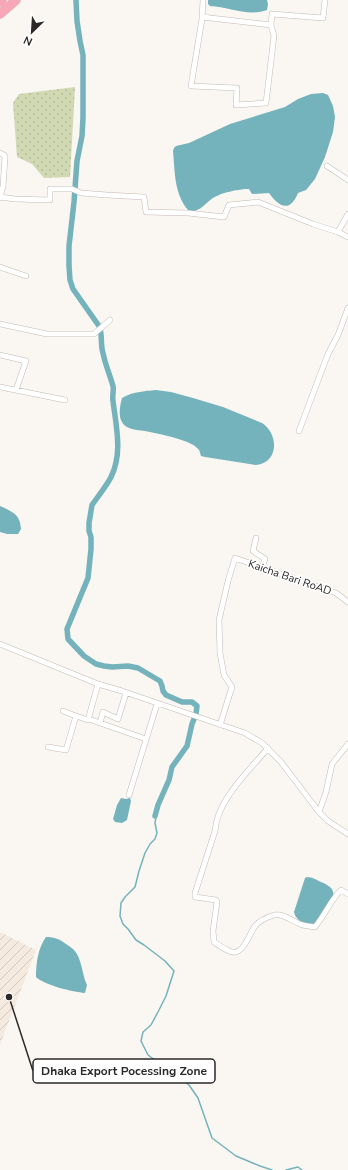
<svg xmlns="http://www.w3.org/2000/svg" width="348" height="1170" font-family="'Nunito Sans',sans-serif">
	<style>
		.industrial { fill: url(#industrial-furrows) }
		.park { fill: url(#park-dots) }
		.water { fill: #74b3bc }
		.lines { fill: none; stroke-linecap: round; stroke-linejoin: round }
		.stream { stroke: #74b3bc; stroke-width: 1.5 }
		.canal { stroke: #74b3bc; stroke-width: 5.5 }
		.street-casing { stroke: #c0bcb7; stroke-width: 6 }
		.highway-casing { stroke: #d5d4d4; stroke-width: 10 }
		.street { stroke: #fff; stroke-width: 5 }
		.highway { stroke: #f7a7b6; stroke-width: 9 }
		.labels { text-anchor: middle; stroke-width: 3.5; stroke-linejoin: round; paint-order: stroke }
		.street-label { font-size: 11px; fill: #2c2a29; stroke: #fff }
		.leader { fill: none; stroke: #2c2a29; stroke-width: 1.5 }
		.callout-dot { fill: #2c2a29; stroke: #fff; stroke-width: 1.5 }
		.callout { fill: #fff; stroke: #2c2a29; stroke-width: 1.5 }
		.callout-label { font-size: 12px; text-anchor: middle; font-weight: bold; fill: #2c2a29 }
	</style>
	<defs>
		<pattern id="industrial-furrows" width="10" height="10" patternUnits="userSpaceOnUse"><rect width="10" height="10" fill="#f5eae0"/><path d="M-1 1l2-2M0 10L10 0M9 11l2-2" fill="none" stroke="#d2c9c0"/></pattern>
		<pattern id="park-dots" width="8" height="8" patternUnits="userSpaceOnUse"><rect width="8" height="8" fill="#d1d9b3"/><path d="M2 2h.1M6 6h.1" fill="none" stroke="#b4ba9a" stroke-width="1.8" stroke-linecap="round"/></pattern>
	</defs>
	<rect width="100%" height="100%" fill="#faf6f1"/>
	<!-- industrial -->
	<path class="industrial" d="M0,932L36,950L0,1045Z"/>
	<!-- park -->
	<path class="park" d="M75,87L70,177L44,178L32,164L17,157L13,103L19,94Z"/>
	<!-- water -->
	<path class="water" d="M208,0H267L268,4L267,10C248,17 229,7 210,6L208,4Z
		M323,93L328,95L333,106L335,117L333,132L325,157L315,179L306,190L298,193C290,213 279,207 269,193L252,194L249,189H245C236,190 225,192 217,196C206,200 202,213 189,211C174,195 175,172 173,151L174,148L176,146L189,143L230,124L285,107L298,99L311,94Z
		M156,390L171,392L193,398L223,407L262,423C279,434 279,463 256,465L205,457L201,456C200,453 200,450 197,448C191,440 156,433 145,431C140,430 134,430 129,428C117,423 119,409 122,398C132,392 144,391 156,390Z
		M0,506C13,512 20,514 21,529L18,534H7L0,532Z
		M121,798L126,799L130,798L131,801L127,820L122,823L115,822L113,819L117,805Z
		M307,877C312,877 317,880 321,882C341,890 333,899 323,913C320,916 317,923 313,924C305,927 295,919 294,912L305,878Z
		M46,937C55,937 59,939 66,944C69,946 72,948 74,950C82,958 82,975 87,985L85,993C73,992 44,985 36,977C36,963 38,948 46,937Z"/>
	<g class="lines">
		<!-- stream -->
		<path class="stream" d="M158,804L155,823L157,833L155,839L150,844L145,853L139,871L135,887L125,897L121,903L120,916L123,924L128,929L136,940L144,945L165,961L174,971L166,996L159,1010L151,1025L143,1032L141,1041L148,1055L189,1085L198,1098L212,1138L236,1156L260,1166L272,1170
			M286,1170L298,1167L302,1170"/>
		<!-- canal -->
		<path class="canal" d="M76,0L77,21L80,41L83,55V118L82,136L77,161L74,202L69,246V266L70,280L73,289L99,326C103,335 100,344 103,353C105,364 110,375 113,386C114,390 112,396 113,401C116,426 123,453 111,477C106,487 98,496 92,505L89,523V531L91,537V549L88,578L67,629L68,639L84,656L96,664L104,666L112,667L128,666L138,668L160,681L162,686L163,691L166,695L182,702H192L197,706L196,714L192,724L187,746L172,767L169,780L158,805L155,816"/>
		<!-- street casing -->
		<g class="street-casing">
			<path id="street" d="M203,0L202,19L191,86L237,88L236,105L266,103L274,36L271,25
				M202,17L271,25L272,14L323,18L325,0
				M0,153L4,155L5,157L3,186L0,198
				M327,166L348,180
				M0,197L15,199L50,200V189H72L81,193L107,195L144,197L146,212L188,213L224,217L229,205L258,202L313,224L338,232L348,237
				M338,232L348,214
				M0,267L26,276
				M0,324L47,334H94L110,320
				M0,355L26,361L16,390
				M0,387L65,400
				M299,431L328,354L338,335L348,308
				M256,538L253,551L265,559L262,568
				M0,644L98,684L122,691L245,733L262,743L281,762L319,812L328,821L348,834
				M63,711L76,716
				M89,719L100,723L103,712L118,719L126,693
				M100,723L146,739
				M220,725L232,687L224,675L220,653L219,620L228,581L235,558L336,593L348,602
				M48,747L66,750L76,716L88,720L98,684
				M268,748C248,772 217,800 215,831L195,893V897L216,900L217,902L213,931L214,942C232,954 238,959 249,937C251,933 253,929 255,926C259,921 268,917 274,915C283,913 292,921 300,924C304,926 310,926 315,927C325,915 330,901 341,890L348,894
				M129,795L157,704
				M319,812L326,792L332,764L348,744"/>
		</g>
		<!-- highway casing -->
		<g class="highway-casing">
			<path id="highway" d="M0,2L2,0
				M0,14L16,0"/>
		</g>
		<!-- street -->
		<use href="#street" class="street"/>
		<!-- highway -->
		<use href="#highway" class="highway"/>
	</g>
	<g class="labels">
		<!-- street labels -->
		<g class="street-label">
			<text transform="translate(290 577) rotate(19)" y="4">Kaicha Bari RoAD</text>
		</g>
	</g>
	<!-- callouts -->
	<path class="leader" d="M9 997L33 1071"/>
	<circle class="callout-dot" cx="9" cy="997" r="4"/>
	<rect class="callout" x="33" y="1059" width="182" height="24" rx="4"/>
	<g class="callout-label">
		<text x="124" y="1075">Dhaka Export Pocessing Zone</text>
	</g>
	<!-- north arrow -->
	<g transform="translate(32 32) rotate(205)" stroke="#ffffff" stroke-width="3" paint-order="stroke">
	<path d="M0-3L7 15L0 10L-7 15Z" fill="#2c2a29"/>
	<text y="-6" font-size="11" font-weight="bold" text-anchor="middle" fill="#2c2a29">N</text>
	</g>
</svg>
